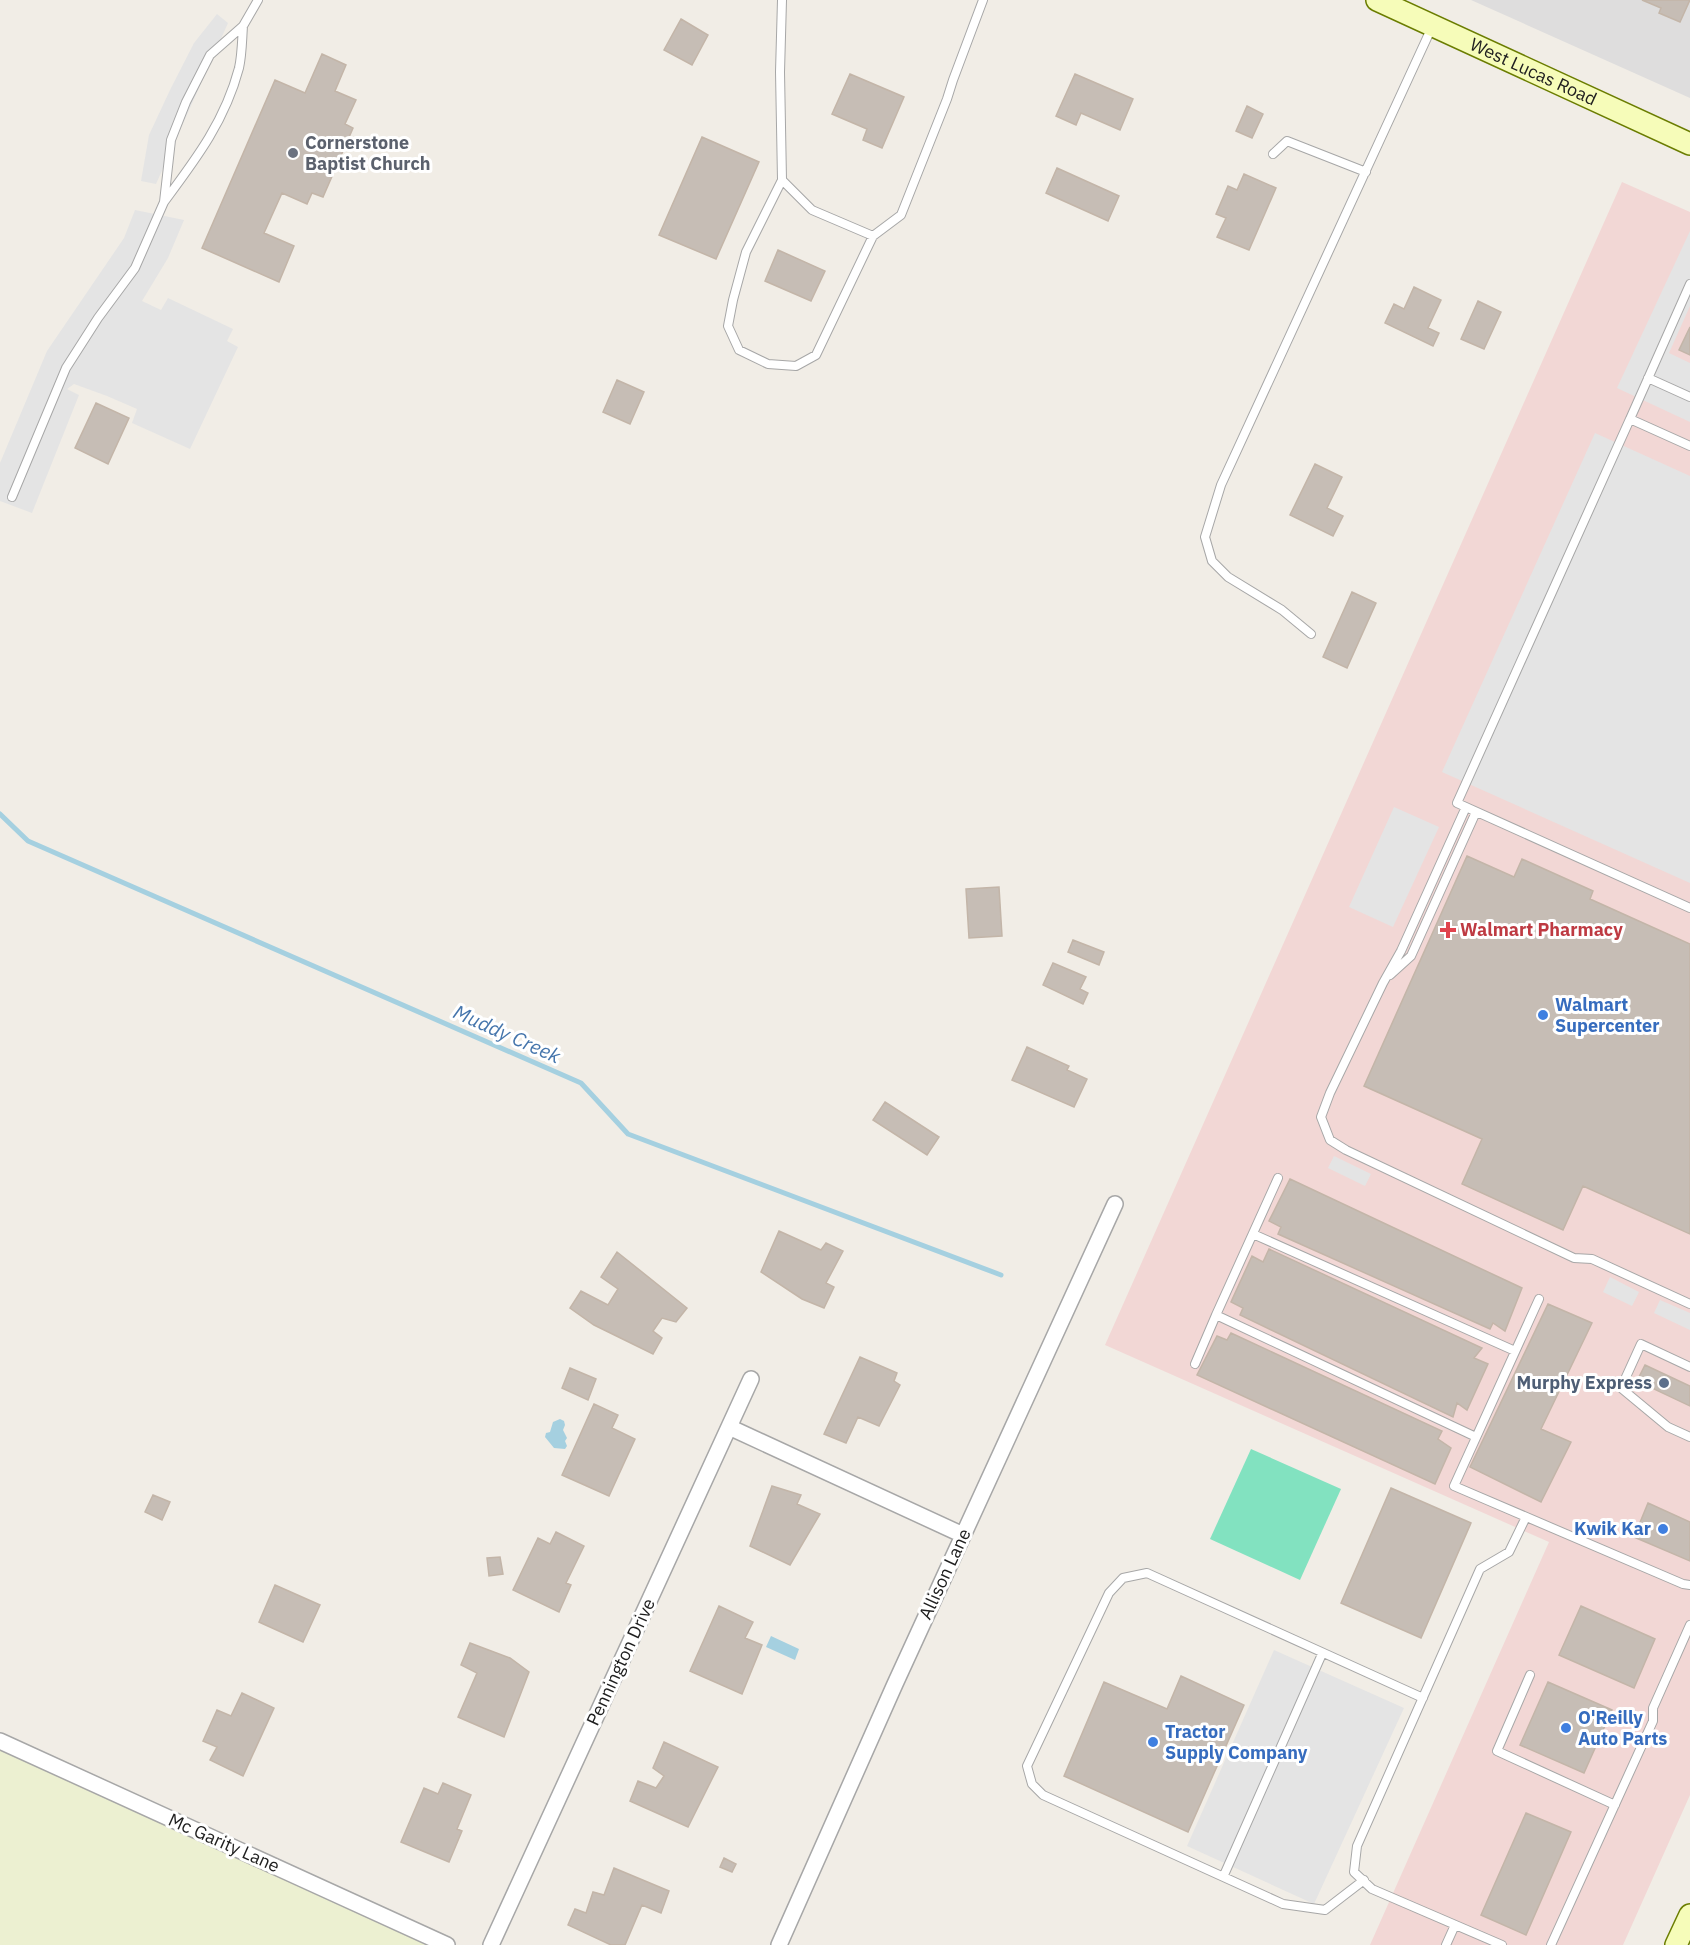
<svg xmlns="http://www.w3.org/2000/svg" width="1690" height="1945" font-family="'IBM Plex Sans',sans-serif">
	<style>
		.residential { fill: #dedddd }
		.commercial { fill: #f2d7d5 }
		.farmland { fill: #ecf0d1 }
		.pitch { fill: #82e2c0 }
		.parking { fill: #e4e4e4 }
		.water { fill: #a5d0e0 }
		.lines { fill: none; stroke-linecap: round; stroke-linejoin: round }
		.stream { stroke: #a5d0e0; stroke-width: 5 }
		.building { fill: #c6bdb5; stroke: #c3b5a8; stroke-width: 1.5 }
		.lane-casing { stroke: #a7a7a7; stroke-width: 10 }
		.street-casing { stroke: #a7a7a7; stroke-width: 18 }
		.secondary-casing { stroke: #6b7d01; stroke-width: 24 }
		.lane { stroke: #fff; stroke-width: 8 }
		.street { stroke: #fff; stroke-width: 15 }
		.secondary { stroke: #f6fcb9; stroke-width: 21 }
		.worship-dot { fill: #6b7280; stroke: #fff; stroke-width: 2 }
		.health-dot { fill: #e0444e; stroke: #fff; stroke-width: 2 }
		.shop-dot { fill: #3f7fe0; stroke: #fff; stroke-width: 2 }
		.service-dot { fill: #5c6f8a; stroke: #fff; stroke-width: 2 }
		.labels { text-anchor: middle; stroke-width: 6; stroke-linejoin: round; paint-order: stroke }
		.street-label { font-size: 18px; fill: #202020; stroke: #fff }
		.worship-label { font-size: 18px; font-weight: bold; fill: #5b616d; stroke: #fff; text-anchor: start }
		.health-label { font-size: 18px; font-weight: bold; fill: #be3a42; stroke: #fff; text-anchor: start }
		.shop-label { font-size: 18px; font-weight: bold; fill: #366cbe; stroke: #fff; text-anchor: start }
		.service-label { font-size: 18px; font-weight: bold; fill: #4e5e75; stroke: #fff; text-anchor: end }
		.water-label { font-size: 20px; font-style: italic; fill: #4575ac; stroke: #fff }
	</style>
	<rect width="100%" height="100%" fill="#f1ede6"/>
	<!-- residential -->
	<path class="residential" d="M1471,0H1690V98Z"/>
	<!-- commercial -->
	<path class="commercial" d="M1622,182L1690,212V1795L1623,1945H1370L1549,1542L1105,1345Z"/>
	<!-- farmland -->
	<path class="farmland" d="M0,1741L446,1945H0Z"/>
	<!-- pitch -->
	<path class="pitch" d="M1251,1449L1341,1489L1300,1580L1210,1539Z"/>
	<!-- parking -->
	<path class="parking" d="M217,14L228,23L156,184L141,181L149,135L170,90L194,43Z
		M135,210L184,220L168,258L142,301L161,310L168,298L233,329L227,341L238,347L190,449L132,423L137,409L107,396L74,384L67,389L79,395L32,513L0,501V463L47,351L124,238Z
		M1690,231V306L1669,353L1690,363V422L1617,388Z
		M1595,433L1690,476V883L1442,772Z
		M1394,807L1439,827L1393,927L1349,907Z
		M1334,1156L1371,1174L1365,1186L1328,1168Z
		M1610,1277L1639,1292L1632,1306L1603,1292Z
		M1660,1300L1690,1313V1330L1654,1313Z
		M1274,1650L1404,1708L1314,1904L1187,1846Z"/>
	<!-- water -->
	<path class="water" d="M560,1419L564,1421L565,1425L563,1430L567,1438L565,1441L567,1446L565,1449L554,1448L545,1437L546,1433L550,1432L553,1422Z
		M771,1636L799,1649L795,1660L766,1647Z"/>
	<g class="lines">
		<!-- stream -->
		<path class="stream" d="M0,814L28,841L581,1083L628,1134L1001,1275"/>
	</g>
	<!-- building -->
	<path class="building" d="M1642,0H1690L1680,22L1659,13L1661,8Z
		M681,19L708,35L692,65L664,50Z
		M322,54L346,65L335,91L356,100L345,124L353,128L323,197L312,193L307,204L282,193L264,233L294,246L279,282L202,248L275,80L305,93Z
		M850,74L904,97L882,148L863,140L867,129L832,114Z
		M1075,74L1133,99L1120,130L1081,113L1076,125L1056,116Z
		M1247,106L1263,114L1252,138L1236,131Z
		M702,137L759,162L716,259L659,235Z
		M1057,168L1119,196L1108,221L1046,193Z
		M1244,174L1276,188L1249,250L1217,237L1226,218L1216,214L1228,186L1237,190Z
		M778,250L825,271L811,301L765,281Z
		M1414,287L1441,300L1428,328L1439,333L1433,346L1385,323L1394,304L1404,309Z
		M1478,301L1501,312L1484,349L1461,339Z
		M1690,327V355L1679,350Z
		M617,380L644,392L630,424L603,412Z
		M96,403L129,418L108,464L75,448Z
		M1315,464L1342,477L1327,508L1343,516L1333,536L1290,515Z
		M1352,592L1376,603L1347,668L1323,657Z
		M1467,856L1514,877L1522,859L1593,891L1590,899L1690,944V1234L1583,1186L1563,1230L1462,1184L1482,1139L1364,1086Z
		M999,887L1002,936L969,938L966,889Z
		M1073,940L1104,952L1099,965L1068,952Z
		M1053,963L1086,977L1080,989L1088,993L1083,1004L1043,985Z
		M1027,1047L1069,1066L1067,1070L1087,1079L1074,1107L1012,1080Z
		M885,1102L939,1137L927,1155L873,1120Z
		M1290,1179L1522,1288L1505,1331L1493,1323L1490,1329L1278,1234L1281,1227L1269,1221Z
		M779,1231L821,1250L826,1243L843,1251L826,1283L834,1287L824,1308L802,1299L761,1272Z
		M1269,1249L1482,1348L1474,1358L1488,1364L1467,1410L1457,1403L1453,1417L1240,1315L1243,1308L1231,1302L1252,1256L1263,1262Z
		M617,1252L687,1308L676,1322L662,1318L653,1331L662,1338L653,1354L594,1325L570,1308L581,1291L608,1305L618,1289L601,1277Z
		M1548,1304L1592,1323L1541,1429L1571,1442L1541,1502L1470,1467Z
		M1231,1333L1442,1431L1438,1439L1451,1448L1435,1484L1197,1375L1217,1336L1227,1340Z
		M860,1357L897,1373L894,1381L900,1385L879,1426L858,1417L846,1443L824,1434Z
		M1645,1365L1690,1386V1406L1637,1381Z
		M570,1368L596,1379L588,1400L562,1388Z
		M594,1404L618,1415L612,1428L635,1439L609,1496L562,1475Z
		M772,1486L801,1495L797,1504L820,1514L790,1565L750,1546Z
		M1391,1488L1471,1523L1421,1638L1341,1603Z
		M153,1495L170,1502L162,1520L145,1512Z
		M1648,1503L1690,1522V1561L1634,1537Z
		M556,1532L584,1546L566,1583L571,1585L559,1612L513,1590L538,1538L550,1544Z
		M500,1557L503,1574L489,1576L487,1558Z
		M275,1585L320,1605L303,1642L259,1622Z
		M719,1606L753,1622L745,1638L762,1645L742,1694L690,1671Z
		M1581,1606L1655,1639L1634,1688L1559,1655Z
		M470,1643L510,1658L529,1672L504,1737L458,1717L477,1673L461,1665Z
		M1181,1676L1244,1705L1188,1832L1064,1776L1104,1682L1167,1709Z
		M1548,1682L1612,1710L1584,1773L1520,1745Z
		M242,1693L274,1708L243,1776L210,1760L217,1747L203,1741L217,1710L231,1716Z
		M664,1742L718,1767L688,1827L630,1801L638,1781L656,1788L664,1776L653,1768Z
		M443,1783L471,1795L457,1829L462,1831L449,1862L401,1842L424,1788L438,1794Z
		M1526,1813L1571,1832L1526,1935L1481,1915Z
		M724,1858L736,1864L732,1872L720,1867Z
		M614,1868L669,1891L661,1913L642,1905L625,1945H611L568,1925L575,1909L586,1913L593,1892L604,1895Z"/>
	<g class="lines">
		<!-- lane casing -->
		<g class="lane-casing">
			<path id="lane" d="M782,0L780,72L782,180L812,210L873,236L901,215L947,99L953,80L983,0
				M243,26C242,40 242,55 239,68C225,121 196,159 164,202L171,140L186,102L210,55L243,26L258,0
				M1273,154L1287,141L1366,172
				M782,180L746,252L733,300L728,326L739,350L768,364L796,366L816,355L873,236
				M1648,378L1690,397
				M1630,419L1690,284
				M1690,446L1630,419L1457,803L1690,908
				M12,497L66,368L98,318L135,268L164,202
				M1311,634L1282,610L1228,577L1212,561L1205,537L1221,485L1432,27
				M1466,807L1401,951L1383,983L1330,1093L1321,1117L1330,1140L1346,1150L1574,1258L1592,1259L1690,1304
				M1390,975L1411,956L1476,812
				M1253,1234L1515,1351
				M1539,1299L1454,1486L1683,1584L1690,1585
				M1216,1315L1278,1178
				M1195,1364L1216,1315L1476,1437
				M1690,1367L1641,1344L1621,1388L1668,1427L1690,1437
				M1530,1675L1497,1751L1615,1805
				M1224,1875L1322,1654
				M1364,1880L1325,1910L1283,1904L1043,1795L1032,1784L1027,1766L1109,1593L1123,1578L1147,1573L1423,1698
				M1446,1945L1455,1925
				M1502,1945L1372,1889L1354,1872L1357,1846L1480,1569L1509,1552L1526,1517
				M1551,1945L1653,1721V1708L1690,1625"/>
		</g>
		<!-- street casing -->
		<g class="street-casing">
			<path id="street" d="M729,1427L963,1535
				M0,1741L447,1945
				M491,1945L751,1379
				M779,1945L895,1684L1115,1204"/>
		</g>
		<!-- secondary casing -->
		<g class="secondary-casing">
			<g id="secondary">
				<path id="s1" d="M1377,0L1690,144"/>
				<path d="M1676,1945L1690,1915"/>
			</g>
		</g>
		<!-- lane -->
		<use href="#lane" class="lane"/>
		<!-- street -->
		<use href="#street" class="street"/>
		<!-- secondary -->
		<use href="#secondary" class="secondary"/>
	</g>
	<!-- markers -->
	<circle class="worship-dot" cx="293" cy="153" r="6"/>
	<path class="health-dot" d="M1445 921h6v6h6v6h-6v6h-6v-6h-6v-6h6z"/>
	<g class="shop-dot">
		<circle cx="1543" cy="1015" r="6"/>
		<circle cx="1663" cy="1529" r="6"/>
		<circle cx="1566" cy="1728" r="6"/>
		<circle cx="1153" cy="1742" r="6"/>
	</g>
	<circle class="service-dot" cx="1664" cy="1383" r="6"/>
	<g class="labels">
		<!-- street labels -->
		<g class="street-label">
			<text dy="6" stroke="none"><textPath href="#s1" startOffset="172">West Lucas Road</textPath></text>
			<text transform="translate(945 1574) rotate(-65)" y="6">Allison Lane</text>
			<text transform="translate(621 1662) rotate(-65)" y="6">Pennington Drive</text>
			<text transform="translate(224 1843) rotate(24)" y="6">Mc Garity Lane</text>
		</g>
		<!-- worship labels -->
		<g class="worship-label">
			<text x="305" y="149">Cornerstone<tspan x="305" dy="21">Baptist Church</tspan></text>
		</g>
		<!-- health labels -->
		<g class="health-label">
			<text x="1460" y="936">Walmart Pharmacy</text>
		</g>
		<!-- shop labels -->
		<g class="shop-label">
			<text x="1555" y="1011">Walmart<tspan x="1555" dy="21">Supercenter</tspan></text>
			<text x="1651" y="1535" text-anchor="end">Kwik Kar</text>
			<text x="1578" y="1724">O'Reilly<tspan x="1578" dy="21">Auto Parts</tspan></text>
			<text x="1165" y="1738">Tractor<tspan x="1165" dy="21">Supply Company</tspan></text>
		</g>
		<!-- service labels -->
		<g class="service-label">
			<text x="1652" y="1389">Murphy Express</text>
		</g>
		<!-- water labels -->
		<g class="water-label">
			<text transform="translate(507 1034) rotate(24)" y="7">Muddy Creek</text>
		</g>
	</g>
</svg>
